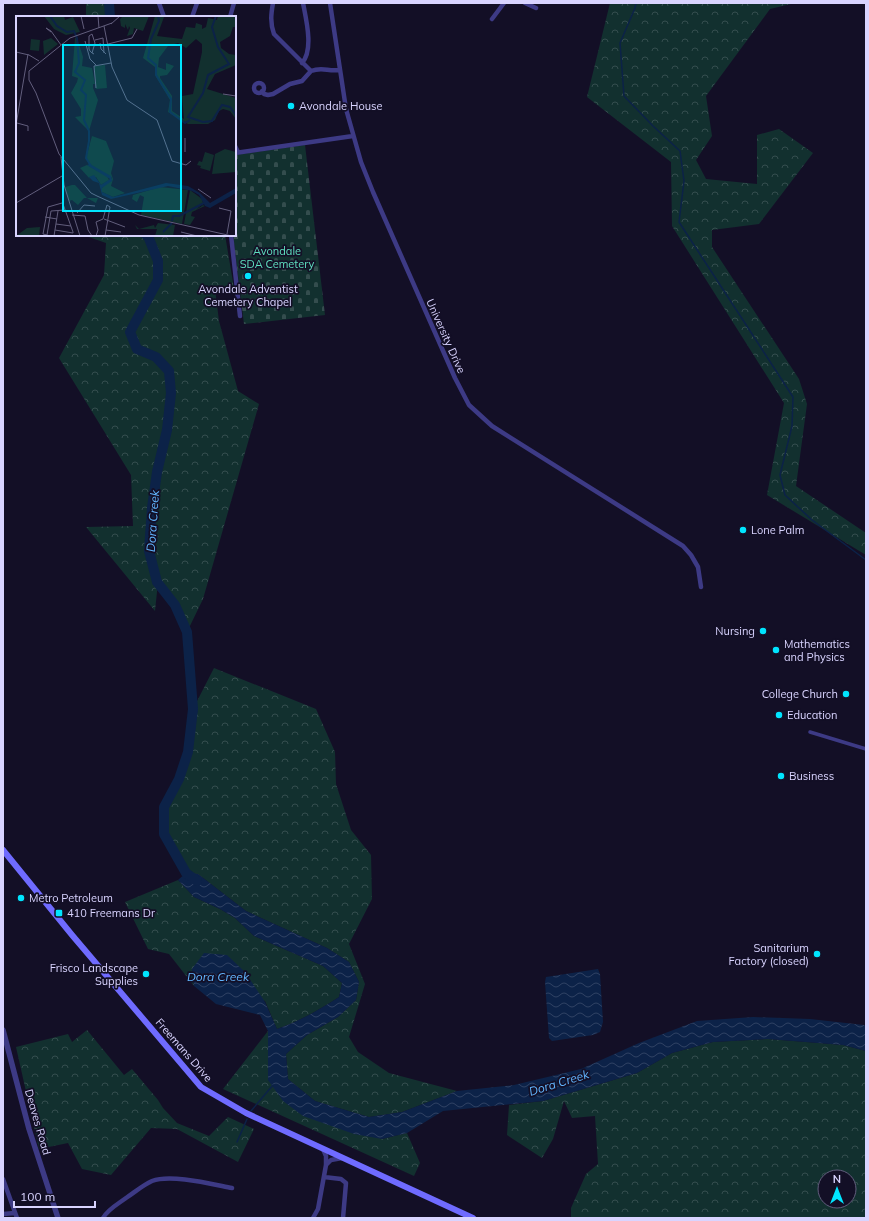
<svg xmlns="http://www.w3.org/2000/svg" width="869" height="1221" font-family="Mulish,sans-serif">
	<style>
		.forest { fill: url(#forest-crowns); fill-rule: evenodd }
		.cemetery { fill: url(#cemetery-stones) }
		.water { fill: url(#water-waves) }
		.lines { fill: none; stroke-linecap: round; stroke-linejoin: round }
		.stream { stroke: #0c2248; stroke-width: 1.5 }
		.river { stroke: #0c2248; stroke-width: 10 }
		.pedestrian { stroke: #3d3a85; stroke-width: 3.5 }
		.minor { stroke: #3d3a85; stroke-width: 4.5 }
		.tertiary { stroke: #3d3a85; stroke-width: 5.5 }
		.secondary { stroke: #6f6bff; stroke-width: 6 }
		.poi-dot { fill: #00e5ff; stroke: #130f26; stroke-width: 1.5 }
		.labels { text-anchor: middle; stroke-width: 3.5; stroke-linejoin: round; paint-order: stroke }
		.poi-label { font-size: 11px; fill: #d9d4ff; stroke: #130f26; text-anchor: start }
		.park-label { font-size: 11px; fill: #5fe0c0; stroke: #130f26 }
		.street-label { font-size: 11px; fill: #d9d4ff; stroke: #130f26 }
		.water-label { font-size: 12px; font-style: italic; fill: #62b6ff; stroke: #130f26 }
		.inset-river { fill: none; stroke: #0c2248; stroke-width: 2 }
		.inset-road { fill: none; stroke: #625e7d; stroke-width: 1 }
		.view { fill: #00e5ff; fill-opacity: 0.15; stroke: #00e5ff; stroke-width: 2 }
		.inset-edge { fill: none; stroke: #d9d4ff; stroke-width: 2 }
	</style>
	<defs>
		<pattern id="forest-crowns" width="20" height="18" patternUnits="userSpaceOnUse"><rect width="20" height="18" fill="#12302f"/><path d="M2 6a3 3 0 1 1 6 0M12 15a3 3 0 1 1 6 0" fill="none" stroke="#344d4e"/></pattern>
		<pattern id="cemetery-stones" width="16" height="16" patternUnits="userSpaceOnUse"><rect width="16" height="16" fill="#12302f"/><path d="M2 7V4a2 2 0 0 1 4 0v3zM10 15v-3a2 2 0 0 1 4 0v3z" fill="#344d4e"/></pattern>
		<pattern id="water-waves" width="16" height="10" patternUnits="userSpaceOnUse"><rect width="16" height="10" fill="#0c2248"/><path d="M0 5q4-4 8 0t8 0" fill="none" stroke="#2f4163"/></pattern>
	</defs>
	<rect width="100%" height="100%" fill="#130f26"/>
	<!-- forest -->
	<path class="forest" d="M86,3H109L110,12L112,17H86Z
		M610,3H795L770,9L706,96L712,136L696,160L706,179L757,184V135L779,129L813,153L759,224L712,230V247L799,379L807,404L796,486L866,533V555L767,495L784,403L672,226L671,162L587,97Z
		M83,235H225L234,288L215,289L219,321L238,391L259,404L203,599L187,632L175,605L158,582L155,611L86,527L133,526L131,475L59,358L104,275L106,243Z
		M214,668L316,709L335,752L336,784L351,830L371,855L372,899L349,944L365,984L349,1037L358,1052L389,1073L457,1091L402,1112L369,1117L315,1101L288,1079L286,1054L307,1035L338,1017L356,1000L359,982L349,962L327,948L246,911L198,874L186,873L164,834V807L179,779L188,752L193,709Z
		M178,880L194,897L220,909L235,918L254,936L323,966L342,983L339,997C319,1010 300,1021 277,1029L265,1001L192,969L194,986L169,954L148,949L125,902Z
		M87,1030L124,1075L132,1069L158,1100L163,1108L177,1123L209,1136L228,1117L254,1129L238,1162L177,1129L151,1128L111,1175L82,1169L68,1143L39,1149L16,1047L68,1034L72,1042Z
		M268,1031V1080L382,1139L407,1133L420,1163L414,1176L223,1089Z
		M768,1039L843,1045L866,1051V1218H571V1208L586,1174L598,1164L595,1116L572,1118L564,1101L553,1139L542,1158L507,1135L509,1105L543,1101L637,1073L672,1053L713,1042ZM825,1177H849V1201H825Z"/>
	<!-- cemetery -->
	<path class="cemetery" d="M305,145L325,315L244,324L233,235H235V155Z"/>
	<!-- water -->
	<path class="water" d="M186,873L198,874L246,911L327,948L349,962L359,982L356,1000L338,1017L307,1035L286,1054L288,1079L315,1101L369,1117L402,1112L457,1091L514,1085L581,1069L639,1043L697,1021L753,1017L810,1019L864,1025L866,1026V1051L843,1045L768,1039L713,1042L672,1053L637,1073L543,1101L443,1111L407,1133L382,1139L354,1134L303,1116L283,1101L268,1080V1031L260,1015L216,1004L194,986L192,969L204,953L227,955L245,972L265,1002L277,1029C300,1021 319,1010 339,997L342,983L323,966L254,936L235,918L220,909L194,897L178,880Z
		M598,969L600,974L603,1022L600,1032L593,1035L552,1041L549,1038L545,982L546,977Z"/>
	<g class="lines">
		<!-- stream -->
		<path class="stream" d="M636,3L635,8L620,43L624,96L653,126L680,151L684,181L679,222L793,397L792,426L780,475L785,495L812,520L866,560
			M251,1111L273,1085
			M237,1142L247,1119"/>
		<!-- river -->
		<path class="river" d="M109,3L110,17
			M146,235L148,236L158,261V280L130,332L137,349L156,357L169,371L171,393L167,430L157,472L152,508L149,551L157,582L175,605L187,632L193,709L188,752L179,779L164,807V834L186,873L197,881"/>
		<!-- pedestrian -->
		<path class="pedestrian" d="M810,732L866,749"/>
		<!-- minor -->
		<path class="minor" d="M159,3L164,17
			M273,3C271,14 270,23 274,34L311,71
			M330,3L346,109L361,162L373,192L455,378L469,405L492,426L683,546L691,555L698,567L701,587
			M525,3L536,8
			M192,17L197,3
			M230,17L234,3
			M492,19L504,3
			M302,63C314,50 306,19 303,3
			M311,71C323,66 328,72 339,70
			M254 88a5 5 0 1 1 10 0a5 5 0 1 1-10 0Z
			M262,91L264,94L268,95L273,94L290,84L302,81L311,71
			M235,146L238,152
			M235,153L353,136
			M231,235L240,316
			M326,1165L331,1160L342,1158
			M324,1177L341,1179L346,1183L343,1218
			M3,1179L17,1218
			M3,1214L15,1213
			M103,1218C108,1209 118,1204 126,1198C135,1192 143,1185 152,1181C171,1174 211,1184 232,1188
			M313,1218L318,1209L326,1165V1156L323,1149"/>
		<!-- tertiary -->
		<path class="tertiary" d="M3,1030L29,1129L58,1218"/>
		<!-- secondary -->
		<path class="secondary" d="M3,850L72,935L201,1087L246,1113L473,1218"/>
	</g>
	<!-- markers -->
	<g class="poi-dot">
		<circle cx="291" cy="106" r="4"/>
		<circle cx="248" cy="276" r="4"/>
		<circle cx="743" cy="530" r="4"/>
		<circle cx="763" cy="631" r="4"/>
		<circle cx="776" cy="650" r="4"/>
		<circle cx="846" cy="694" r="4"/>
		<circle cx="779" cy="715" r="4"/>
		<circle cx="781" cy="776" r="4"/>
		<circle cx="21" cy="898" r="4"/>
		<rect x="55" y="909" width="8" height="8" rx="2"/>
		<circle cx="817" cy="954" r="4"/>
		<circle cx="146" cy="974" r="4"/>
	</g>
	<g class="labels">
		<!-- poi labels -->
		<g class="poi-label">
			<text x="299" y="110">Avondale House</text>
			<text x="248" y="293" text-anchor="middle">Avondale Adventist<tspan x="248" dy="13">Cemetery Chapel</tspan></text>
			<text x="751" y="534">Lone Palm</text>
			<text x="755" y="635" text-anchor="end">Nursing</text>
			<text x="784" y="648">Mathematics<tspan x="784" dy="13">and Physics</tspan></text>
			<text x="838" y="698" text-anchor="end">College Church</text>
			<text x="787" y="719">Education</text>
			<text x="789" y="780">Business</text>
			<text x="29" y="902">Metro Petroleum</text>
			<text x="67" y="917">410 Freemans Dr</text>
			<text x="809" y="952" text-anchor="end">Sanitarium<tspan x="809" dy="13">Factory (closed)</tspan></text>
			<text x="138" y="972" text-anchor="end">Frisco Landscape<tspan x="138" dy="13">Supplies</tspan></text>
		</g>
		<!-- park labels -->
		<g class="park-label">
			<text x="277" y="255">Avondale<tspan x="277" dy="13">SDA Cemetery</tspan></text>
		</g>
		<!-- street labels -->
		<g class="street-label">
			<text transform="translate(446 336) rotate(66)" y="4">University Drive</text>
			<text transform="translate(184 1050) rotate(49)" y="4">Freemans Drive</text>
			<text transform="translate(38 1122) rotate(74)" y="4">Deaves Road</text>
		</g>
		<!-- water labels -->
		<g class="water-label">
			<text transform="translate(153 521) rotate(-86)" y="4">Dora Creek</text>
			<text x="218" y="981">Dora Creek</text>
			<text transform="translate(559 1083) rotate(-17)" y="4">Dora Creek</text>
		</g>
	</g>
	<!-- overview -->
	<g transform="translate(16 16)">
		<rect width="220" height="220" fill="#130f26"/>
		<path d="M209,133L220,136V156L196,158L199,138ZM189,136L198,139L194,155L184,152L185,150L181,149L183,145L186,146Z" fill="#12302f"/>
		<path d="M28,0H48L49,4L57,1L64,16L50,19L38,13ZM107,0H133L127,15L118,12L117,18L111,20L114,12L113,10L112,14L109,8V12L105,10L104,3ZM139,0L148,1L141,20L166,23L170,11L179,12L180,7L186,9V13L190,11L192,2L201,4L202,0H220V11H217L214,20L204,26L205,32L213,38L220,39V49L199,58L191,73L220,82V103L214,95L207,93L203,95L199,104L192,108H172L152,96L154,84L139,59V51L127,42ZM180,23L186,28V36L177,78L166,80L168,103L156,95V80L144,62V60L151,59L158,50L150,47V54L142,51L143,42L152,30L162,27L170,32ZM35,22L42,28L28,39L27,25ZM59,22H61L67,41L66,50L76,52L79,68H77V72L82,84L73,115L59,101L65,100V93L55,77L61,66L62,62L56,60ZM76,120L90,125L98,145L95,157L97,163L95,170L109,177L97,181L86,176V172L96,162L73,148L70,142ZM71,149L91,160L93,164L85,169L80,161H73L74,163L64,152ZM56,169H59L71,182H82L80,187L71,182H68L62,189L56,184L53,185L49,171ZM144,171L172,174L166,208L125,199L128,181L124,179L121,186L116,183L117,179ZM174,174L186,183L187,187L180,194L187,189L189,190L176,196L175,200L179,201L174,209L168,208ZM142,207L159,209L157,220H139L141,213H121L119,209L123,213L138,209L139,212ZM24,211L23,220H0L11,212Z" fill="#12302f" fill-rule="evenodd"/>
		<path d="M15,23L24,24L23,35L14,34ZM89,49L91,72L80,73L78,50Z" fill="#12302f"/>
		<path d="M74,148L95,160L96,165L86,172V176L97,181L150,167L172,170L184,177L194,187L220,172V177L194,192L189,190L183,179L176,175L152,170L95,183L86,179L83,167L77,165L73,161L78,159L85,169L94,163L74,151L71,149Z" fill="#0c2248"/>
		<path class="inset-river" d="M34,0L41,10L51,16L58,15L61,22L63,47L59,56L69,64L65,74L70,79L68,104L73,115V125L70,142L75,150M142,0L143,5L135,23L132,42L140,49V59L155,83L154,96L169,107L174,104M200,0L196,11L202,31L213,48L192,59L187,77L172,101L187,106L196,105L206,89L214,91L220,99M156,205L157,200H163L188,187M147,216L156,207"/>
		<path class="inset-road" d="M65,0L68,13M82,0L83,12M96,7L54,22L13,55V64L20,77L43,138L75,177L81,180L123,199L216,220M95,8L104,0M88,10L96,51L111,84L141,104L156,145L170,149L175,145M35,16L30,12L35,15L45,29M79,24L87,22L88,37M69,25L74,43L80,49M84,27L85,33L90,38M92,28L116,22L121,13M0,36L13,39L23,45M76,37L79,27L76,18L73,20V33L74,35L76,37L78,38M80,72L78,50L95,47M207,78L220,80M1,107L12,110V115M0,109L12,38M169,136V122M45,141L48,169L64,220M182,173L195,182M0,187L46,160M203,192L215,195L211,218M61,197L68,189L79,190M56,199L69,200L72,214L76,220M29,201L41,203M88,203L109,211M80,206L87,203L91,189M40,208L55,210M39,214L57,217V216L47,188L46,187L32,191L27,218L31,219L35,195L49,194M90,214L105,216M165,216L181,220M38,220L42,195M80,220L82,214L80,206M89,220L94,191L91,189"/>
		<path class="view" d="M47,29H165V195H47Z"/>
		<rect width="220" height="220" class="inset-edge"/>
	</g>
	<!-- border -->
	<rect width="869" height="1221" fill="none" stroke="#d9d4ff" stroke-width="8"/>
	<!-- north arrow -->
	<g transform="translate(837 1189)"><circle r="19" fill="#130f26" stroke="#625e7d"/>
	<path d="M0-3L7 15L0 10L-7 15Z" fill="#00e5ff"/>
	<text y="-6" font-size="11" font-weight="bold" text-anchor="middle" fill="#d9d4ff">N</text>
	</g>
	<!-- scale -->
	<path d="M14 1201v6h81v-6" fill="none" stroke="#d9d4ff" stroke-width="2"/>
	<text x="20" y="1201" font-size="12" fill="#d9d4ff" stroke="#130f26" stroke-width="3" paint-order="stroke">100 m</text>
</svg>
